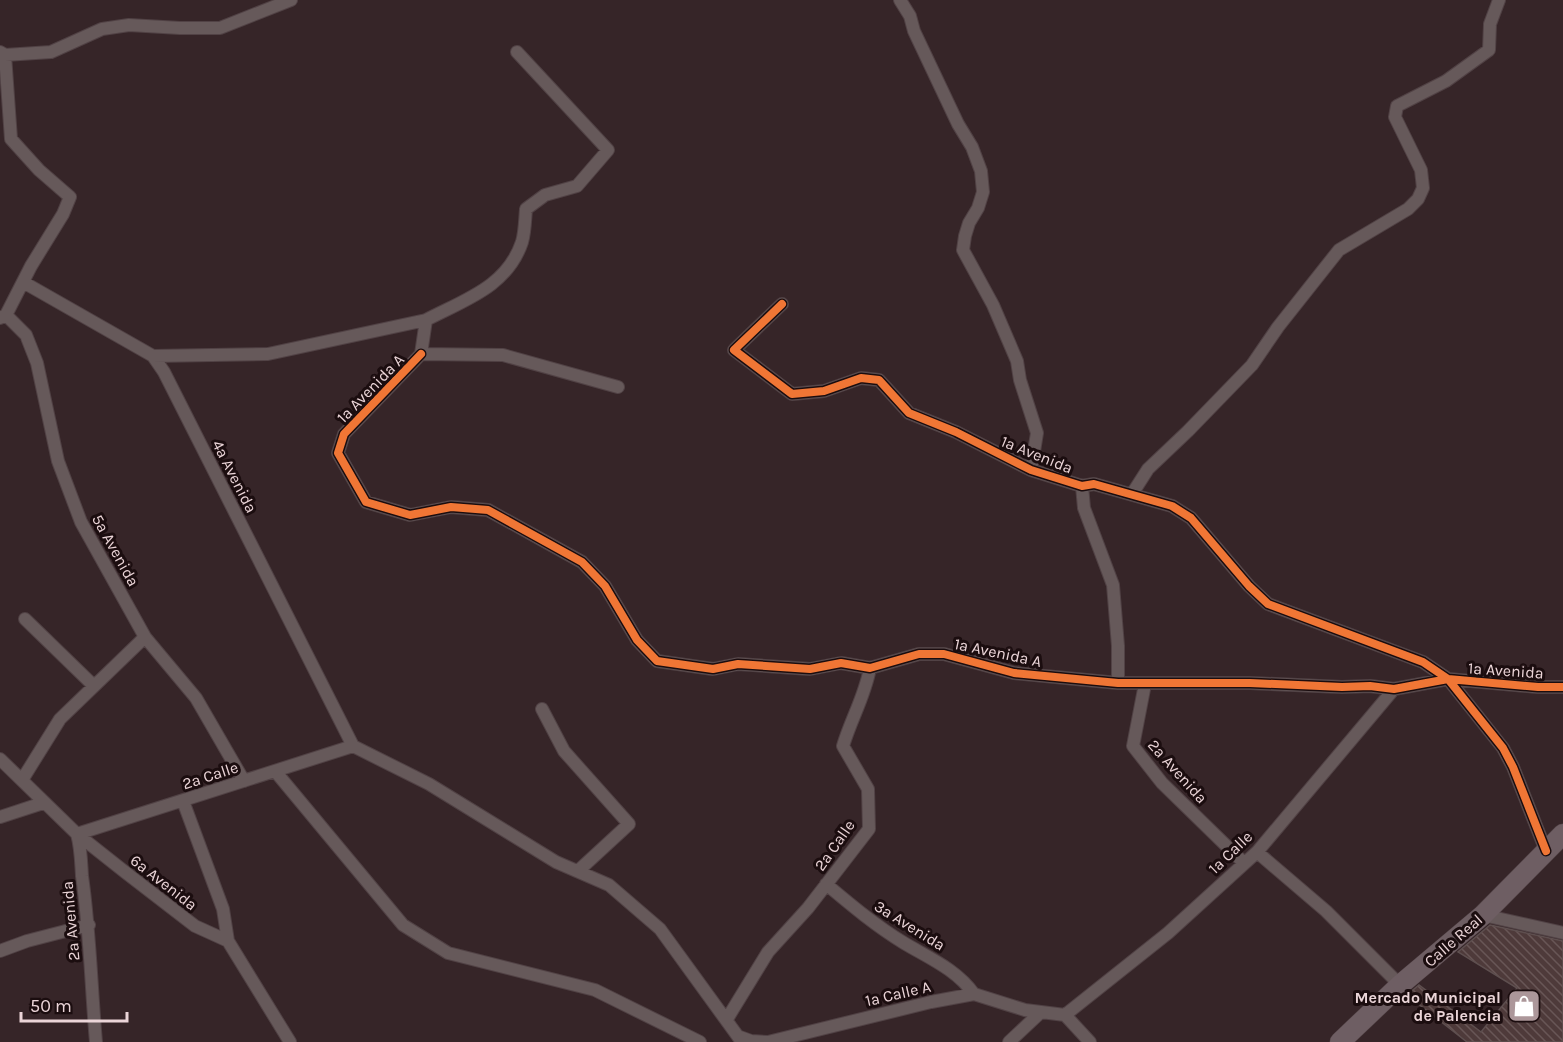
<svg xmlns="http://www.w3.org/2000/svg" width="1563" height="1042" font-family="Karla,sans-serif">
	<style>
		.building { fill: url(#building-back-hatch); stroke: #5e4f4f; stroke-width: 1.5 }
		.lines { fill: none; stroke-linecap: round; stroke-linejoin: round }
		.street-casing { stroke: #514245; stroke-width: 14 }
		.primary-casing { stroke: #514245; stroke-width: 21 }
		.street { stroke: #66595a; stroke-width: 12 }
		.primary { stroke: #6e5e63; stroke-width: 20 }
		.cycleway-casing { stroke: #1b0d0f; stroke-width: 11 }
		.cycleway { stroke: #f07635; stroke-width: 8 }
		.labels { text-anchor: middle; stroke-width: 6; stroke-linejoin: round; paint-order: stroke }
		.street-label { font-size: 16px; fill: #ebd5d8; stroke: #1b0d0f }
		.poi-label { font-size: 16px; font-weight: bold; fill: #ebd5d8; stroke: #1b0d0f; text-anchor: end }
	</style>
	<defs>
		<pattern id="building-back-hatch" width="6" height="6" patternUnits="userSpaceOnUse" patternTransform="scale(1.5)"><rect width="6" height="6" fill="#4e3a3a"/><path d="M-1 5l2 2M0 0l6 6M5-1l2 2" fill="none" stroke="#685656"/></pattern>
	</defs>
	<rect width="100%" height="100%" fill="#362528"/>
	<!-- building -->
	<path class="building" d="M1490,925L1563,941V1042H1467L1407,995L1419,985L1481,1032L1517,988L1458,952Z"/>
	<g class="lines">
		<!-- street casing -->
		<g class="street-casing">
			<path id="street" d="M900,0L910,16L914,31L958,124L972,147L981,171L983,192L978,208L969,223L965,236L963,250L993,305L1017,361L1020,380L1037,433L1031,470
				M0,52L5,55L51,52L102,29L129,25L180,28H220L291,0
				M23,282L153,356L164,372L353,746
				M782,304L734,350L792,394L824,391L861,378L879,380L909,413L956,432L1031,470L1082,486L1094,484L1172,506L1191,518L1249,586L1268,604L1423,662L1448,679L1503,748L1513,767L1546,851
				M6,315L26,335L37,363L58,461L81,522L145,637L196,698L244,781
				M0,318L6,315L31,266L63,214L70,197L39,170L11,139L5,55
				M426,320C464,300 507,287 522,242C525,232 525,220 526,209L545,195L577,186L608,150L517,52
				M421,354L344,434L338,453L366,502L410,515L451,507L488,510L582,562L605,586L637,640L657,661L713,669L738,664L810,669L841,663L870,668L919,654H944L1014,673L1118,683H1250L1342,687L1370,686L1394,689L1448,679L1538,687H1563
				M421,354L503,355L618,387
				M153,356L268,354L426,320L421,354
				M1082,486L1084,508L1113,585L1118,646V683
				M1132,494L1148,469L1188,431L1252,365L1278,327L1339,250L1408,209L1418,199L1423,188L1421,170L1395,117L1397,106L1446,81L1489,50L1490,24L1499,0
				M25,619L94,686
				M1145,684L1133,746L1162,783L1244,863
				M542,709L564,751L629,824L578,871
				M353,746L429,784L556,862L609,885L660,929L742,1042
				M0,759L77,834L125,872L195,926L228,941L290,1042
				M275,771L403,925L448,953L595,990L700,1042
				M22,780L60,719L145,637
				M183,801L223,909L228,941
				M0,817L43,803
				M77,834L353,746
				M77,834C81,848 81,861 82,876C90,931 91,986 96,1042
				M1257,852L1326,911L1400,985
				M826,884C851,905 876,926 904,943C929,958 956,969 974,994
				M1483,915L1563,933
				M0,951L27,941L89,925
				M1065,1015L1168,933L1257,852L1394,689
				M1065,1015L1090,1042
				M727,1019L768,952L808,908L869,829L868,789L843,746C851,719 865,696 870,668
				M740,1037L751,1041L768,1042L931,1002L974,994L1025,1010L1065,1015
				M1009,1042L1041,1012"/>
		</g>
		<!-- primary casing -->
		<g class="primary-casing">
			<path id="primary" d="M1340,1042L1400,985L1483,915L1563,834"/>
		</g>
		<!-- street -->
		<use href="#street" class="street"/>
		<!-- primary -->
		<use href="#primary" class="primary"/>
		<!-- cycleway casing -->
		<g class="cycleway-casing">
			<path id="cycleway" d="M782,304L734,350L792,394L824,391L861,378L879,380L909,413L956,432L1031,470L1082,486L1094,484L1172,506L1191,518L1249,586L1268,604L1423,662L1448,679L1503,748L1513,767L1546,851
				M421,354L344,434L338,453L366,502L410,515L451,507L488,510L582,562L605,586L637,640L657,661L713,669L738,664L810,669L841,663L870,668L919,654H944L1014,673L1118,683H1250L1342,687L1370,686L1394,689L1448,679L1538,687H1563"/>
		</g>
		<!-- cycleway -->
		<use href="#cycleway" class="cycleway"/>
	</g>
	<!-- icons -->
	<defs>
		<g id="shop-square" transform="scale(1.725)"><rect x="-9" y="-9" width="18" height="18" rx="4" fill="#ac979a" stroke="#1b0d0f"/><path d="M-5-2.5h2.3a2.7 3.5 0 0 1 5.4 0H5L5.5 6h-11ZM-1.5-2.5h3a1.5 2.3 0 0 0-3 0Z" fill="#fff"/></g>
	</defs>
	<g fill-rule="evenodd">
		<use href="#shop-square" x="1524" y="1006"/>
	</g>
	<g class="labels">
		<!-- street labels -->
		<g class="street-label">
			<text transform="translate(370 388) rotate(-46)" y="6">1a Avenida A</text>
			<text transform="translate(1037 454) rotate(22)" y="6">1a Avenida</text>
			<text transform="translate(235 476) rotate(63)" y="6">4a Avenida</text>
			<text transform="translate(116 550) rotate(61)" y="6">5a Avenida</text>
			<text transform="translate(998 652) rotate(12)" y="6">1a Avenida A</text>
			<text transform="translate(1506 670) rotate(4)" y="6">1a Avenida</text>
			<text transform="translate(1178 771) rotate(48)" y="6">2a Avenida</text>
			<text transform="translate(210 775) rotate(-18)" y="6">2a Calle</text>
			<text transform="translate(834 845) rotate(-55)" y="6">2a Calle</text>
			<text transform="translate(1230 852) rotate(-44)" y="6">1a Calle</text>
			<text transform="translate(164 882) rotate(38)" y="6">6a Avenida</text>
			<text transform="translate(70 921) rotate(-95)" y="6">2a Avenida</text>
			<text transform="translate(910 925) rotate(32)" y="6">3a Avenida</text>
			<text transform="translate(1453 940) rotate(-41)" y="6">Calle Real</text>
			<text transform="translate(898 993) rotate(-13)" y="6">1a Calle A</text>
		</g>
		<!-- poi labels -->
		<g class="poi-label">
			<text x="1501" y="1003">Mercado Municipal<tspan x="1501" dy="18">de Palencia</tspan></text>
		</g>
	</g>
	<!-- scale -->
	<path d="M21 1012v9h106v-9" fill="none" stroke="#ebd5d8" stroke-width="3"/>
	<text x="30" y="1012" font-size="18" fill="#ebd5d8" stroke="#1b0d0f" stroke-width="4.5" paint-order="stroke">50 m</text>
</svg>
